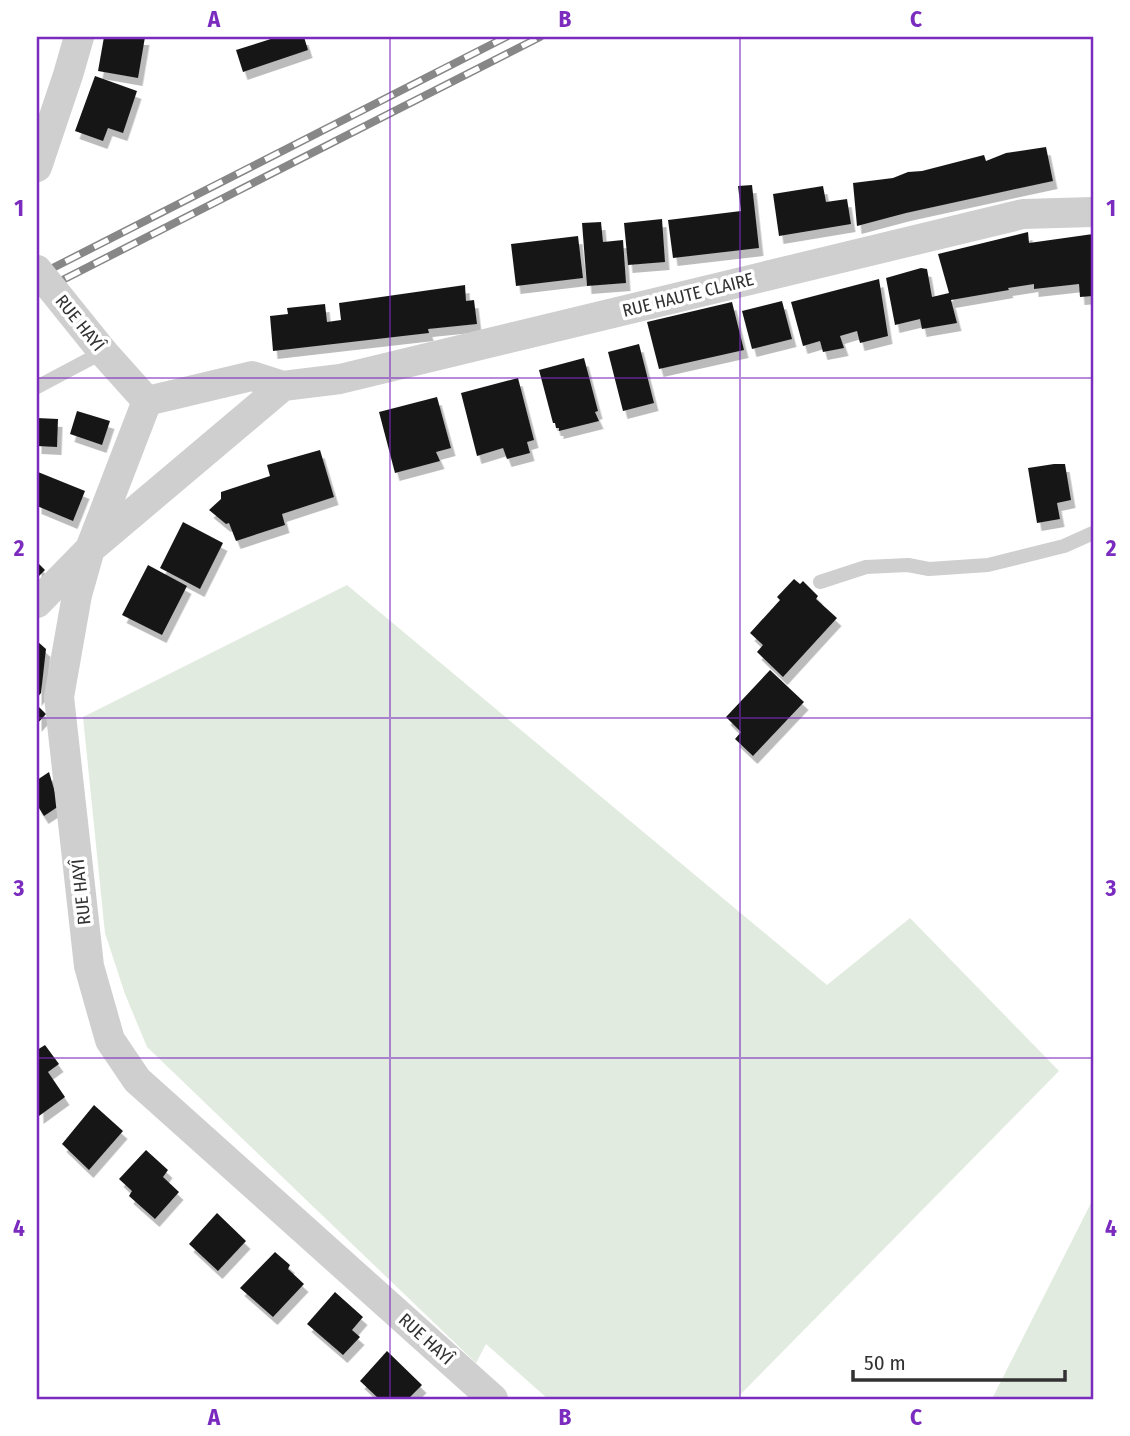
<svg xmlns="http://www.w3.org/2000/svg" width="1130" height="1436" font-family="'Fira Sans Condensed',sans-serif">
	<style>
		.green { fill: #e1ebdf }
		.building { fill: #191919; filter: url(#shadow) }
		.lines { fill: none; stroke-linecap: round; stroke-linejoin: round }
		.service { stroke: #cfcfcf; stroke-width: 14 }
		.minor { stroke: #cfcfcf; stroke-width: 30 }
		.rail-casing { stroke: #878787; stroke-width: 8 }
		.rail { stroke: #fff; stroke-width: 5; stroke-dasharray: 16; stroke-linecap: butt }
		.minor-bridge { stroke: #cfcfcf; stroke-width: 30 }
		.grid { fill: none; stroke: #7b2cbf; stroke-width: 2; stroke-opacity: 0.55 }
		.labels { text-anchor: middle; stroke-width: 7; stroke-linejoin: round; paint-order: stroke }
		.street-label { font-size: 18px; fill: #323232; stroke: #fff }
		.neatline { fill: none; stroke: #7b2cbf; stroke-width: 2.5 }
		.grid-label { font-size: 23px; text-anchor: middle; font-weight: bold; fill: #7b2cbf }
	</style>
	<defs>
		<filter id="shadow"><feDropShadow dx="4.5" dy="8" stdDeviation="0" flood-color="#0004"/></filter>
	</defs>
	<rect width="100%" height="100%" fill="#fff"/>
	<!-- green -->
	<path class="green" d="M347,585L827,985L910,918L1059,1071L736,1399H548L486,1344L476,1363L147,1047L125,994L105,933L83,717Z
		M1093,1199L1092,1399H992Z"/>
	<!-- building -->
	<path class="building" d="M104,37H145L138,78L98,71Z
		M277,37H304L308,50L243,72L236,50Z
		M95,76L137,91L123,133L108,128L103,141L75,131Z
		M1046,147L1053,181L906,213L857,226L853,183L893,178L908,172L922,171L984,155L986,161L1006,153Z
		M752,185L759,248L673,258L668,220L741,211L738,186Z
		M823,186L826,202L847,199L851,224L779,236L773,194Z
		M662,219L665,262L628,265L624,223Z
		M601,222L603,242L623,240L626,283L587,286L582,223Z
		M1028,232L1029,243L1093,234V296L1080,297L1079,284L1034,289V284L1008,288L1009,290L951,300L957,323L922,329L920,319L895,325L886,278L921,268L927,269L932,297L949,293L938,254Z
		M578,236L583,278L516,286L511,244Z
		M879,279L888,336L860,343L857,331L840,336L844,348L823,352L820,341L803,346L791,302Z
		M465,285L466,301L474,300L477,324L428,329L429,333L273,351L270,316L288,314L287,308L325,304L327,322L341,320L339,303Z
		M782,301L792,339L752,349L742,311Z
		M732,302L744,350L659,369L647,322Z
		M639,344L654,403L623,411L608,352Z
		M584,358L598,411L595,412L599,421L559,431V428H556L555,423H553L539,370Z
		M518,378L534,440L527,442L530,453L507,459L503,448L477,456L461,393Z
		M437,397L451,448L436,452L440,461L395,473L379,412Z
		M77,411L110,421L102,445L70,434Z
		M37,418L58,419L57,447L37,446Z
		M320,450L334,497L282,514L285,525L236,541L229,523L226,524L209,510L221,499V492L270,476L267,465Z
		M1054,464H1065L1071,500L1057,503L1060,519L1037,523L1028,468Z
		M38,472L85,491L73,521L37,506Z
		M183,522L223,543L200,589L160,568Z
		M37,562L45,570L37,578Z
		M148,565L187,586L162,635L122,615Z
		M794,579L800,584L803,581L818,596L816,599L837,618L783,677L757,652L763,645L750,633L780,600L777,597Z
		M37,641L46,649L41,693L37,698Z
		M770,670L804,702L753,756L735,739L741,732L726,717Z
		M37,705L46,714L37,724Z
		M49,772L59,806L44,816L37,805V780Z
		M45,1045L59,1064L48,1072L65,1097L39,1116L37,1050Z
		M94,1105L123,1131L89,1170L62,1144Z
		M146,1150L168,1170L163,1177L179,1192L155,1219L129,1196L132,1191L119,1179Z
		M217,1213L246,1241L218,1271L189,1244Z
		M275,1252L290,1265L288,1269L304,1284L273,1317L240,1288Z
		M335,1292L363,1317L352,1330L360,1337L343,1355L307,1324Z
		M387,1351L422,1385L408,1399H379L360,1381Z"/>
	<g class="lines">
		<!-- service -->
		<path class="service" d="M37,387L103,352
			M820,582L866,567L908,565L929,569L988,565L1064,546L1093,533"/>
		<!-- minor -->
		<path class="minor" d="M37,167L68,75L79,37
			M103,352L147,401
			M147,401L90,549L77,595L59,697L89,966L110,1040L137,1080L493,1399
			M147,401L252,376L283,386L340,379L1023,214L1093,212
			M37,603L90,549L283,386"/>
		<!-- rail casing -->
		<g class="rail-casing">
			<path id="rail" d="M37,276L506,37
				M37,293L540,37"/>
		</g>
		<!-- rail -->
		<use href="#rail" class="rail"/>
		<!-- minor-bridge -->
		<path class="minor-bridge" d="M37,270L103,352"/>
	</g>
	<!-- grid -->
	<path class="grid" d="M390,37V1399M740,37V1399M37,378H1093M37,718H1093M37,1058H1093"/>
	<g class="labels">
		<!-- street labels -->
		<g class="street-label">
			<text transform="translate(688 295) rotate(-14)" y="6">RUE HAUTE CLAIRE</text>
			<text transform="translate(80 323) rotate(51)" y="6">RUE HAYÎ</text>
			<text transform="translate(81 892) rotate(-96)" y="6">RUE HAYÎ</text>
			<text transform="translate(426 1339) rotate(42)" y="6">RUE HAYÎ</text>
		</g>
	</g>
	<!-- border -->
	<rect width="1130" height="1436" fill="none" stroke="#ffffff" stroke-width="77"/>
	<!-- scale -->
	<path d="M853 1370v10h212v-10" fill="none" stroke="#323232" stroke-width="3.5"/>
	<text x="864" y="1370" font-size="21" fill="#323232" stroke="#ffffff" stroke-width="5" paint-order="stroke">50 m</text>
	<rect x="38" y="38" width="1054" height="1360" class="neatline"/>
	<g class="grid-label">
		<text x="214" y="27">A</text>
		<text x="565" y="27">B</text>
		<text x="916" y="27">C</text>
		<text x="19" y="216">1</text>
		<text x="1111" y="216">1</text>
		<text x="19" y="556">2</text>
		<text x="1111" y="556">2</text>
		<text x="19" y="896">3</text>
		<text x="1111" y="896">3</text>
		<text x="19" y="1236">4</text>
		<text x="1111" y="1236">4</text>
		<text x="214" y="1425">A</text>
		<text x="565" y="1425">B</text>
		<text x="916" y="1425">C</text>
	</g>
</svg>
